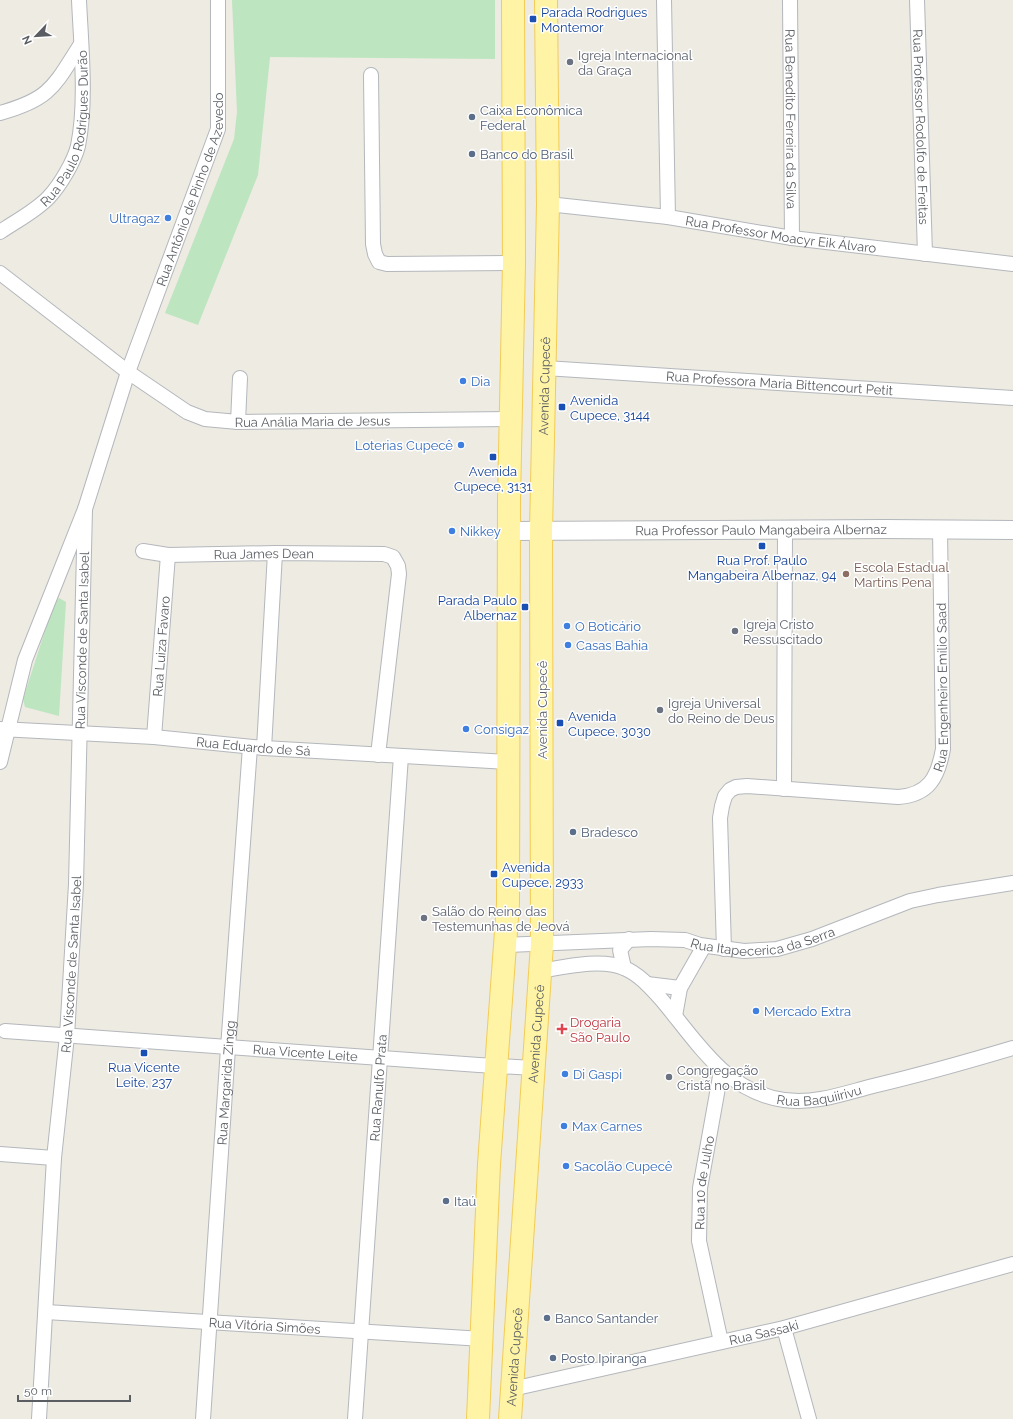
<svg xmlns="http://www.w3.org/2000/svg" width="1013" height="1419" font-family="Raleway,sans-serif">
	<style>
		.green { fill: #bde5bf }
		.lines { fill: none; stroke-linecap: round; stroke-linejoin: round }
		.minor-casing { stroke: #b4b7bc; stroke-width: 16 }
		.tertiary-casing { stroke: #b4b7bc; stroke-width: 20 }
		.primary-casing { stroke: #f2cc56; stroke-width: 24 }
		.minor { stroke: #fff; stroke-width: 14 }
		.tertiary { stroke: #fff; stroke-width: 18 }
		.primary { stroke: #fff4a5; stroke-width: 22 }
		.transit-dot { fill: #1a4fb4; stroke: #fff; stroke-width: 1.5 }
		.worship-dot { fill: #6b7280; stroke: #fff; stroke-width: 1.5 }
		.service-dot { fill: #5c6f8a; stroke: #fff; stroke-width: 1.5 }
		.shop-dot { fill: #3f7fe0; stroke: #fff; stroke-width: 1.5 }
		.education-dot { fill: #8d6e63; stroke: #fff; stroke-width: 1.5 }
		.health-dot { fill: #e0444e; stroke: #fff; stroke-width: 1.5 }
		.labels { text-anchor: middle; stroke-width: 3; stroke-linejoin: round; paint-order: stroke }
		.transit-label { font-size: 13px; fill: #164399; stroke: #fff; text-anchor: start }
		.worship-label { font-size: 13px; fill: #5b616d; stroke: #fff; text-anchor: start }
		.service-label { font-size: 13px; fill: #4e5e75; stroke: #fff; text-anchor: start }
		.street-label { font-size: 13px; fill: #5a5e63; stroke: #fff }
		.shop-label { font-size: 13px; fill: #366cbe; stroke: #fff; text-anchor: start }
		.education-label { font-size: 13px; fill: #785e54; stroke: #fff; text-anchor: start }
		.health-label { font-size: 13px; fill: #be3a42; stroke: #fff; text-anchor: start }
	</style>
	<rect width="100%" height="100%" fill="#edebe2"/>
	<!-- green -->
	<path class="green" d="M232,0H495V59L270,57L258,175L198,325L165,313L234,139L237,112Z
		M59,598L66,602L59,716L25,707L23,699L54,603Z"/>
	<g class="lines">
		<!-- minor casing -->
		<g class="minor-casing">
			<g id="minor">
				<path d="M664,0L668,217"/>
				<path id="s1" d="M790,0L792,238"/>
				<path id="s2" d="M917,0L925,254"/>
				<path d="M371,75L373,244L375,254L379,262L387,264L514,263"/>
				<path d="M0,113C51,99 54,86 81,44"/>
				<path id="s3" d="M548,204L668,217L792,238L1013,264"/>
				<path id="s4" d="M0,232C16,221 36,211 49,197C60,185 74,162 78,146C87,102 81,45 79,0"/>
				<path id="s5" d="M0,273L128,372L187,412L205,419L238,422L510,419"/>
				<path id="s6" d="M545,368L1013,398"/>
				<path d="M238,422L240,378"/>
				<path id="s7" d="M143,551L168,555L275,553L384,554L393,557L398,566L399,574L378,755"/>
				<path id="s8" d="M0,729L154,737L264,748L508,762"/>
				<path id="s9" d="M154,737L168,555"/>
				<path d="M264,748L275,553"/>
				<path id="s10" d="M0,762L25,660L85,509L128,372L218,129V0"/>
				<path d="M784,789L785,530"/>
				<path id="s11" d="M505,945L651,939L685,940L700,945L744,951L777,949L812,939L910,901L938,895L1013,883"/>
				<path id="s12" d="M724,949L720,818L722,806L725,796L730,790L736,787L747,786L898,797C929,795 938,777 943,749L940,529"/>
				<path d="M624,968L620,950L629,939"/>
				<path id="s13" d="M540,971C564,967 601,958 624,968C639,974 651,988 661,999C696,1040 725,1092 784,1100C816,1104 842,1094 873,1086C920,1075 966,1062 1013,1048"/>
				<path d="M647,984L680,988"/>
				<path d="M675,1016L680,988L704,946"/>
				<path id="s14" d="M5,1031L479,1065L534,1068"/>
				<path d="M0,1154L54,1158"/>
				<path id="s15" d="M46,1312L483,1339"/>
				<path d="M784,1328L809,1419"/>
				<path id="s16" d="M721,1342L699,1241L700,1188L721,1071"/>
				<path id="s17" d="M512,1389L784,1328L1013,1264"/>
				<path id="s18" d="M39,1419L54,1158L67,1036L76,884L85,509"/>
				<path id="s19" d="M203,1419L228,1048L250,747"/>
				<path id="s20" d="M355,1419L401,756"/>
			</g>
		</g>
		<!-- tertiary casing -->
		<g class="tertiary-casing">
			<g id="tertiary">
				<path id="s21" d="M509,531L885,529L1013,530"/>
			</g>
		</g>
		<!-- primary casing -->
		<g class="primary-casing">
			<g id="primary">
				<path d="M478,1419L489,1164L508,904L509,500L514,263L513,0"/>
				<path id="s22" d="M510,1419L542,944L541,531L548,204L546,0"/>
			</g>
		</g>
		<!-- minor -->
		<use href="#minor" class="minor"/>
		<!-- tertiary -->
		<use href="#tertiary" class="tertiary"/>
		<!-- primary -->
		<use href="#primary" class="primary"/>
	</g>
	<!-- markers -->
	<g class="transit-dot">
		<rect x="529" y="15" width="8" height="8" rx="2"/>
		<rect x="558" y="403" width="8" height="8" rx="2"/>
		<rect x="489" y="453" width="8" height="8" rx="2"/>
		<rect x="758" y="542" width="8" height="8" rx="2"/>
		<rect x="521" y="603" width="8" height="8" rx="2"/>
		<rect x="556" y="719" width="8" height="8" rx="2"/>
		<rect x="490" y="870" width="8" height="8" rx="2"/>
		<rect x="140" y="1049" width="8" height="8" rx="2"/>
	</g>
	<g class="worship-dot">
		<circle cx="570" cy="62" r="4"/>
		<circle cx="735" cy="631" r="4"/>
		<circle cx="660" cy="710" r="4"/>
		<circle cx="424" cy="918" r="4"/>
		<circle cx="669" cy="1077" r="4"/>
	</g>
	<g class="service-dot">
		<circle cx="472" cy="117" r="4"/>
		<circle cx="472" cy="154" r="4"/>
		<circle cx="573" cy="832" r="4"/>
		<circle cx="446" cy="1201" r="4"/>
		<circle cx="547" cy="1318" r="4"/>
		<circle cx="553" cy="1358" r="4"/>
	</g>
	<g class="shop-dot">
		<circle cx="168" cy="218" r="4"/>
		<circle cx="463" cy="381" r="4"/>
		<circle cx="461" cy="445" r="4"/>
		<circle cx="452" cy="531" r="4"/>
		<circle cx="567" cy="626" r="4"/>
		<circle cx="568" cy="645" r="4"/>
		<circle cx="466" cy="729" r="4"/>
		<circle cx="756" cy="1011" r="4"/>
		<circle cx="565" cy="1074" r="4"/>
		<circle cx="564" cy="1126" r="4"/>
		<circle cx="566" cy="1166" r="4"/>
	</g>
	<circle class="education-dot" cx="846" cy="574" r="4"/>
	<path class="health-dot" d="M560 1023h4v4h4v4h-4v4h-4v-4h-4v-4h4z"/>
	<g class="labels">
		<!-- transit labels -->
		<g class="transit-label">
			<text x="541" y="17">Parada Rodrigues<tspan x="541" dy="15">Montemor</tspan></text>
			<text x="570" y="405">Avenida<tspan x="570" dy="15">Cupece, 3144</tspan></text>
			<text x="493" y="476" text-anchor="middle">Avenida<tspan x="493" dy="15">Cupece, 3131</tspan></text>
			<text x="762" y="565" text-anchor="middle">Rua Prof. Paulo<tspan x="762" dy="15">Mangabeira Albernaz, 94</tspan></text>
			<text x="517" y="605" text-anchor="end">Parada Paulo<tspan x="517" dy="15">Albernaz</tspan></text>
			<text x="568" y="721">Avenida<tspan x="568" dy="15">Cupece, 3030</tspan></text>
			<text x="502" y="872">Avenida<tspan x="502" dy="15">Cupece, 2933</tspan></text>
			<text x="144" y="1072" text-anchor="middle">Rua Vicente<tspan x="144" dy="15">Leite, 237</tspan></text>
		</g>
		<!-- worship labels -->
		<g class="worship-label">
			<text x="578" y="60">Igreja Internacional<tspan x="578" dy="15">da Graça</tspan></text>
			<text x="743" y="629">Igreja Cristo<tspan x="743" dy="15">Ressuscitado</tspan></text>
			<text x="668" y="708">Igreja Universal<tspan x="668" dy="15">do Reino de Deus</tspan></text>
			<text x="432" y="916">Salão do Reino das<tspan x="432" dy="15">Testemunhas de Jeová</tspan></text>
			<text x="677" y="1075">Congregação<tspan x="677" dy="15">Cristã no Brasil</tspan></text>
		</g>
		<!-- service labels -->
		<g class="service-label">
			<text x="480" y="115">Caixa Econômica<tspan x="480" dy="15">Federal</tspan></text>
			<text x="480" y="159">Banco do Brasil</text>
			<text x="581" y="837">Bradesco</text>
			<text x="454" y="1206">Itaú</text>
			<text x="555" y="1323">Banco Santander</text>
			<text x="561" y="1363">Posto Ipiranga</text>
		</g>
		<!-- street labels -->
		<g class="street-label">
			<text dy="5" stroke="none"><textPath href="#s1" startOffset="119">Rua Benedito Ferreira da Silva</textPath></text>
			<text dy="5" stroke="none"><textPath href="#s4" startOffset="133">Rua Paulo Rodrigues Durão</textPath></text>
			<text dy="5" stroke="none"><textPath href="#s2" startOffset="127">Rua Professor Rodolfo de Freitas</textPath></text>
			<text dy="5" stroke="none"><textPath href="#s10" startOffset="605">Rua Antônio de Pinho de Azevedo</textPath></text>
			<text dy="5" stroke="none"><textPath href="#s3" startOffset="235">Rua Professor Moacyr Eik Álvaro</textPath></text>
			<text dy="5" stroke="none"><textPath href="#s6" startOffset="235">Rua Professora Maria Bittencourt Petit</textPath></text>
			<text dy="5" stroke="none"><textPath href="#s22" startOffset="1034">Avenida Cupecê</textPath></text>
			<text dy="5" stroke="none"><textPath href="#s5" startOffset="360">Rua Anália Maria de Jesus</textPath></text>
			<text dy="5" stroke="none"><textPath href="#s21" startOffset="252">Rua Professor Paulo Mangabeira Albernaz</textPath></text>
			<text dy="5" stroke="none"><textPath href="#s7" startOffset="121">Rua James Dean</textPath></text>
			<text dy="5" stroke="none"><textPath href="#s18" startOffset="780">Rua Visconde de Santa Isabel</textPath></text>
			<text dy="5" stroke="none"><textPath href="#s9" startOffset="91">Rua Luiza Favaro</textPath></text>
			<text dy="5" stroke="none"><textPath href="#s12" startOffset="465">Rua Engenheiro Emílio Saad</textPath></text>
			<text transform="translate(542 710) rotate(-90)" y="5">Avenida Cupecê</text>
			<text dy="5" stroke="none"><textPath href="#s8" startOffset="254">Rua Eduardo de Sá</textPath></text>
			<text dy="5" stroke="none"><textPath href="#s11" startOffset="260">Rua Itapecerica da Serra</textPath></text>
			<text dy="5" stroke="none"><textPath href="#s18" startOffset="456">Rua Visconde de Santa Isabel</textPath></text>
			<text dy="5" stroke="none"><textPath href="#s22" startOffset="386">Avenida Cupecê</textPath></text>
			<text dy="5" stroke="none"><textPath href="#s14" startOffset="301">Rua Vicente Leite</textPath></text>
			<text dy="5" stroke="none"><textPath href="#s19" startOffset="337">Rua Margarida Zingg</textPath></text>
			<text dy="5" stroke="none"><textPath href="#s20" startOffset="332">Rua Ranulfo Prata</textPath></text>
			<text dy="5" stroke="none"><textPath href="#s13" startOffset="333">Rua Baquiirivu</textPath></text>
			<text dy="5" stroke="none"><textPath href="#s16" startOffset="162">Rua 10 de Julho</textPath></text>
			<text dy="5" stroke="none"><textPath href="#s15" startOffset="219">Rua Vitória Simões</textPath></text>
			<text dy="5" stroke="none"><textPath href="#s17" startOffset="258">Rua Sassaki</textPath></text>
			<text dy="5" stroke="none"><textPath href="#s22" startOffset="62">Avenida Cupecê</textPath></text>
		</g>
		<!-- shop labels -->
		<g class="shop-label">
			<text x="160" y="223" text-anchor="end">Ultragaz</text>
			<text x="471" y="386">Dia</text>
			<text x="453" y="450" text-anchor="end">Loterias Cupecê</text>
			<text x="460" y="536">Nikkey</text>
			<text x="575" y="631">O Boticário</text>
			<text x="576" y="650">Casas Bahia</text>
			<text x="474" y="734">Consigaz</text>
			<text x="764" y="1016">Mercado Extra</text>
			<text x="573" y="1079">Di Gaspi</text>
			<text x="572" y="1131">Max Carnes</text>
			<text x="574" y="1171">Sacolão Cupecê</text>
		</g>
		<!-- education labels -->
		<g class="education-label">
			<text x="854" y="572">Escola Estadual<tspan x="854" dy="15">Martins Pena</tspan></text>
		</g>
		<!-- health labels -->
		<g class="health-label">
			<text x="570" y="1027">Drogaria<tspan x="570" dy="15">São Paulo</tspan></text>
		</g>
	</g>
	<!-- north arrow -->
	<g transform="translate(36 36) rotate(245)" stroke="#ffffff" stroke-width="3" paint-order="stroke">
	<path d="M0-3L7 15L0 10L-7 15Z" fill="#5a5e63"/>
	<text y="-6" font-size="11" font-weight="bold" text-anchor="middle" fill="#5a5e63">N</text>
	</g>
	<!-- scale -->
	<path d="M18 1395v6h112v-6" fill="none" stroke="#5a5e63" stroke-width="2"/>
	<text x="24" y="1395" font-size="12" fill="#5a5e63" stroke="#ffffff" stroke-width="3" paint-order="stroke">50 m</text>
</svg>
